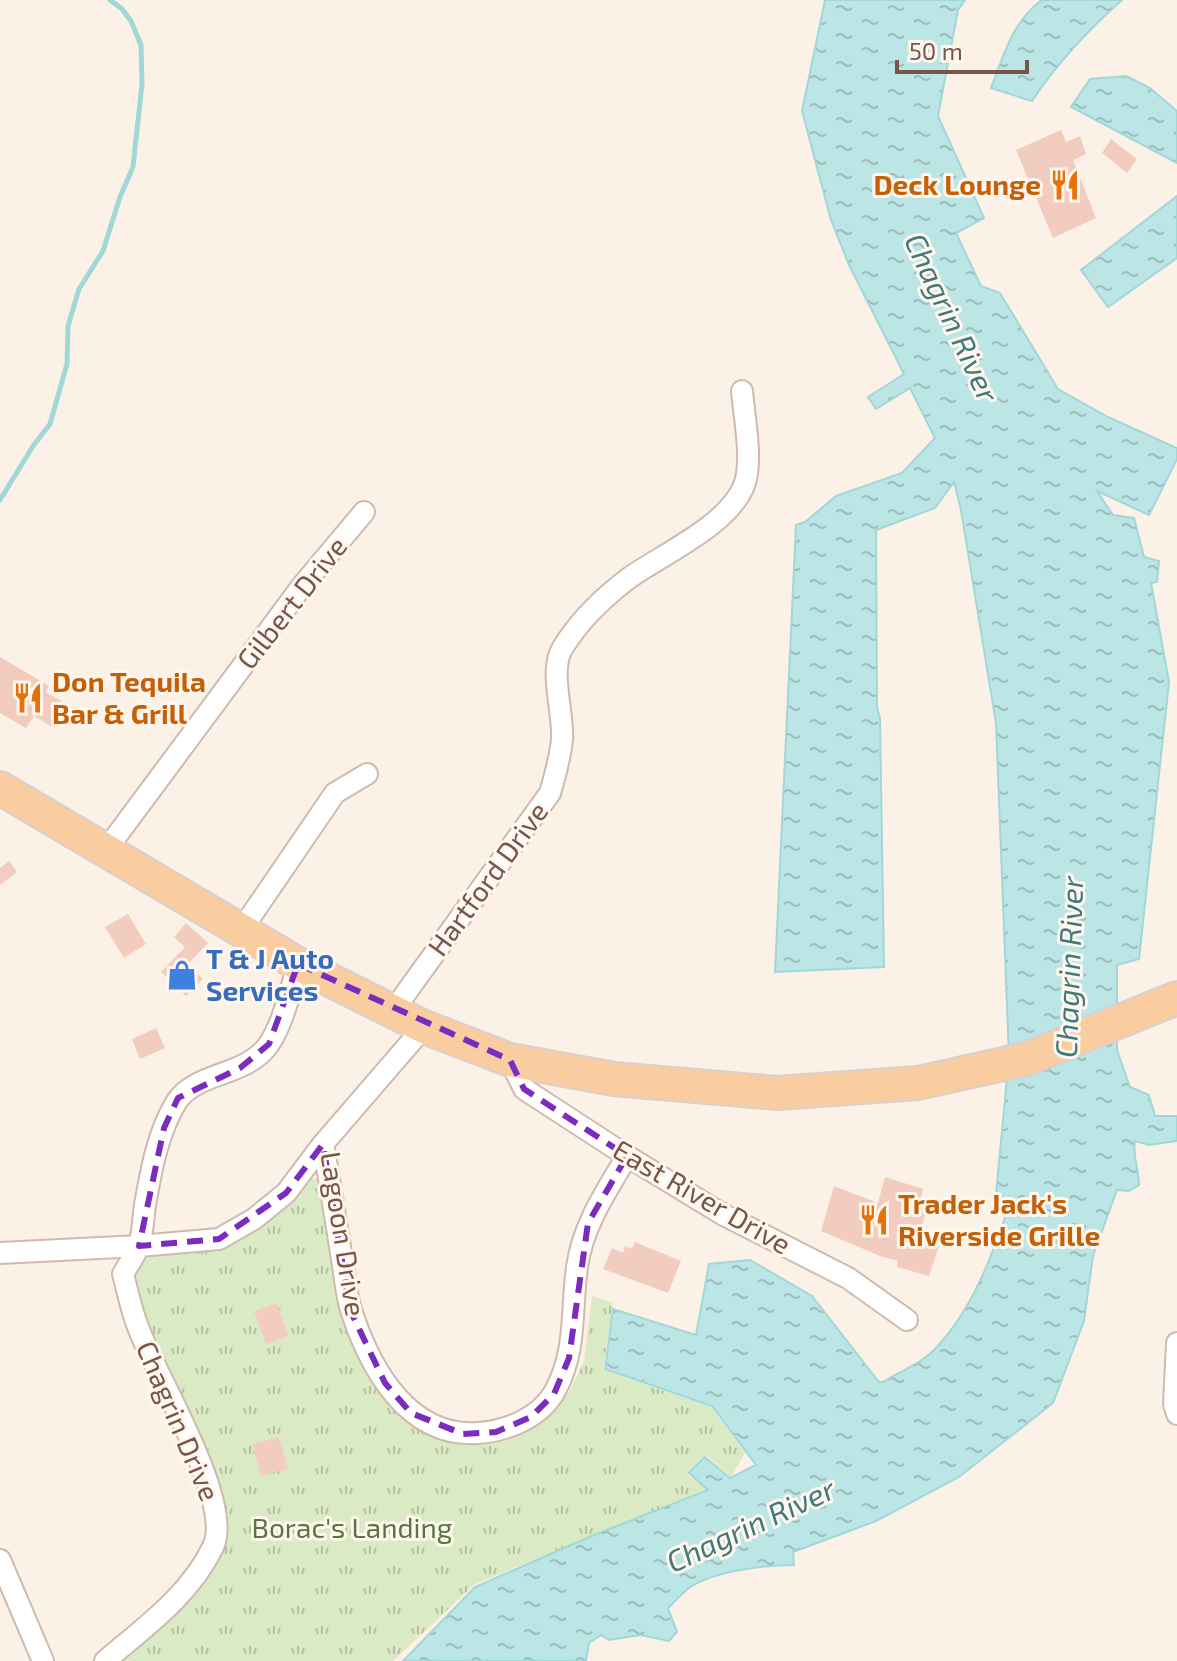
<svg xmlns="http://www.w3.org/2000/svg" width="1177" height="1661" font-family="'Exo 2',sans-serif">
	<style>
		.park { fill: url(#park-tufts) }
		.water { fill: url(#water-ripples); stroke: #a2d7d8; stroke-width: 2 }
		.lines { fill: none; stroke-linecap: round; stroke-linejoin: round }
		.stream { stroke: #a2d7d8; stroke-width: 5 }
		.building { fill: #f2ccbf }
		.street-casing { stroke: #d0baaf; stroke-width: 24 }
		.primary-casing { stroke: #d9cfcd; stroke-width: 36 }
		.street { stroke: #fff; stroke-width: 20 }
		.primary { stroke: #facda1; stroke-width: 32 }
		.marked { fill: none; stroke: #7b2cbf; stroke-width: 6; stroke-dasharray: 16 10; stroke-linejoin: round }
		.labels { text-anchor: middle; stroke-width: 6; stroke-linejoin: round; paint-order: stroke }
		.food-label { font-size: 28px; font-weight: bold; fill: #c56008; stroke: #fff6ee; text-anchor: start }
		.street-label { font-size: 28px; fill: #76554b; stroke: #fff6ee }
		.shop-label { font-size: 28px; font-weight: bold; fill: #366cbe; stroke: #fff6ee; text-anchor: start }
		.park-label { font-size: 28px; fill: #587641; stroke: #fff6ee }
		.water-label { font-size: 30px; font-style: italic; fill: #3f797c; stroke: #fff6ee }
	</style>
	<defs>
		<pattern id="park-tufts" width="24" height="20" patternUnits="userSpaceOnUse" patternTransform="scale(2)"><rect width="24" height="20" fill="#d9eac5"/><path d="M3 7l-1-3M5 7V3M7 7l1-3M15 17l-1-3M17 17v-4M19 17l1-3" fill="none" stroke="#b5c0a2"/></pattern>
		<pattern id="water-ripples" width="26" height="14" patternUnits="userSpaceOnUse" patternTransform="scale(2)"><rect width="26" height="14" fill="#bce6e6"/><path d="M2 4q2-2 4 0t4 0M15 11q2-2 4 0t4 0" fill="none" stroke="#9dbdbc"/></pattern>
	</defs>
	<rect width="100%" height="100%" fill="#fcf1e7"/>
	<!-- park -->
	<path class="park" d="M316,1178L325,1186L353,1337L440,1434L467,1444L506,1441L542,1420L570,1391L584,1361L592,1296L613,1303L603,1370L711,1407L745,1453L731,1477L706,1455L687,1474L707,1489L475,1584L393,1661H118L220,1547L227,1523L218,1488L142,1309L133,1279L140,1261L152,1256L194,1252L227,1243L307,1179Z"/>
	<!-- water -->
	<path class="water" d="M825,0H965L958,10L938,116L984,218L956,233L981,286L1000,293L1058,389L1108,417L1177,448V459L1149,515L1097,491L1113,515L1134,518L1144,557L1159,561L1157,582L1151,583L1169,682L1139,959L1117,965V1050L1130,1087L1149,1095L1155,1116H1177V1141L1149,1145L1135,1141C1132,1157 1139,1168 1139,1185L1129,1191L1117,1190L1093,1256L1084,1321L1053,1403L959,1477L876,1521L793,1552L794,1565C764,1565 717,1571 692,1586C683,1592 675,1601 668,1608L677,1632L669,1641L640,1635L609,1640L601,1635L589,1643L586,1661H403L475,1587L594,1535L708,1490L689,1473L705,1457L730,1478L756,1465L712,1406L605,1369L613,1309L696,1335L709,1264L750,1260L812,1296L879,1382H883C899,1372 922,1363 935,1349C974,1308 993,1253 1011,1200L996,1194L1009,1057L996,723L961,510L954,482L935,508L876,530L877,707L880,719L884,967L775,972L796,525L805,522L836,496L902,473L935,438L910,388L876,409L868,397L904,374L849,265L831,220L802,111Z
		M1042,0H1122C1087,31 1058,62 1032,101L991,88C1003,57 1013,20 1042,0Z
		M1126,76L1150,88L1177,111V163L1071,107L1090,79Z
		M1177,196V258L1108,307L1081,270Z"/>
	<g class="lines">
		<!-- stream -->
		<path class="stream" d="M0,500L33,446L50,424L67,364L68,326L79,289L103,251L120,197L133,167L142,84L141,45L131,21L122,9L110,0"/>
	</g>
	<!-- building -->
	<path class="building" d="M1061,130L1066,142L1080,136L1086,154L1073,160L1096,218L1053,238L1016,150Z
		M1111,139L1137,159L1127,173L1102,153Z
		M0,657L49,686L46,692L66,704L52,727L34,716L26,728L0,713Z
		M9,861L17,872L0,885V868Z
		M128,914L146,944L124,958L105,927Z
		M186,923L208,943L188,964L203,979L186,996L161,972L185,947L174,937Z
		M156,1028L165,1048L140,1059L132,1039Z
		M885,1177L923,1189L919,1207L927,1208L918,1240L939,1246L929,1276L897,1267L898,1261L880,1256L821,1231L834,1186L878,1203Z
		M635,1242L681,1261L668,1293L603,1269L612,1248L623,1253L625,1246L632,1249Z
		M277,1303L288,1336L266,1344L254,1311Z
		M279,1437L288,1469L261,1476L252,1444Z"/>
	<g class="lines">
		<!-- street casing -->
		<g class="street-casing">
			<path id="street" d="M106,850L302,586L364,512
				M242,929L335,793L367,774
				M393,1011L550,793C555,776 560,758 562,740C564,714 549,671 562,649C578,622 604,597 629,578C663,554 725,527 743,488C754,464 744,417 742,391
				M510,1060L524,1089L627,1156L722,1214L848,1278L907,1320
				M323,1144C330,1183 336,1221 342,1259C345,1276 346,1296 352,1313C371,1370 409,1438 478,1433C507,1431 540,1418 555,1391C577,1351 571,1310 577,1267C583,1225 606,1192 627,1156
				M0,1253L139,1246L219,1239L254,1219L286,1193L323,1144L424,1027
				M1177,1343L1174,1404L1177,1414
				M0,1560L43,1661
				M105,1661C145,1627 190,1595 213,1547C234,1503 158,1379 140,1332C132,1314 128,1293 123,1274C128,1265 134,1257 138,1248C143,1235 143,1219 145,1205C151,1171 158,1131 177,1101C196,1072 248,1076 269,1044C283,1024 291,988 298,964"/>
		</g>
		<!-- primary casing -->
		<g class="primary-casing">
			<path id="primary" d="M0,788L298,964L424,1027L510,1060L614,1079L777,1093L918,1083L1026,1059L1177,998"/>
		</g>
		<!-- street -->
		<use href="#street" class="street"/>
		<!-- primary -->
		<use href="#primary" class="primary"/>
	</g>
	<!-- marked area -->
	<path class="marked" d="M298,964L510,1060L524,1089L627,1156L588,1223L569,1358L554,1394L531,1417L496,1432L463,1434L411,1413L385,1383L350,1310L323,1144L286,1193L219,1239L139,1246L164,1128L178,1098L240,1068L269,1044Z"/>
	<!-- icons -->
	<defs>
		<g id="restaurant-bare" transform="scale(2.4)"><path d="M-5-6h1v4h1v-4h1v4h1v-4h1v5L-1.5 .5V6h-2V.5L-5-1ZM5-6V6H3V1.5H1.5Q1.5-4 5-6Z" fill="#e8710a" stroke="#fff6ee" stroke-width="2.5" paint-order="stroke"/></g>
		<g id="shop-bare" transform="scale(2.4)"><path d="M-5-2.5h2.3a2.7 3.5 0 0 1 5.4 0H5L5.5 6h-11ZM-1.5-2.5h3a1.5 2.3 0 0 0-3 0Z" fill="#3f7fe0" stroke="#fff6ee" stroke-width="2.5" paint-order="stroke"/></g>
	</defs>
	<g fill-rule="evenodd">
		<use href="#restaurant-bare" x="1065" y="185"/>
		<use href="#restaurant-bare" x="28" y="698"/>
		<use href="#shop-bare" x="182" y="975"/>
		<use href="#restaurant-bare" x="874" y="1220"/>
	</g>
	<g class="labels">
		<!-- food labels -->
		<g class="food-label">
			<text x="1041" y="195" text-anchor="end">Deck Lounge</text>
			<text x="52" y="692">Don Tequila<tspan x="52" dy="32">Bar &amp; Grill</tspan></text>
			<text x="898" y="1214">Trader Jack's<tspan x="898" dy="32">Riverside Grille</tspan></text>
		</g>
		<!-- street labels -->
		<g class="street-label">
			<text transform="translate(292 603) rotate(-52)" y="10">Gilbert Drive</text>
			<text transform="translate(488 879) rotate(-54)" y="10">Hartford Drive</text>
			<text transform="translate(702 1197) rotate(30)" y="10">East River Drive</text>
			<text transform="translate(343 1234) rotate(81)" y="10">Lagoon Drive</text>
			<text transform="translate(178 1421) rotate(67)" y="10">Chagrin Drive</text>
		</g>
		<!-- shop labels -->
		<g class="shop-label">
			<text x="206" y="969">T &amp; J Auto<tspan x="206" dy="32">Services</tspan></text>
		</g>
		<!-- park labels -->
		<g class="park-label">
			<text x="352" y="1538">Borac's Landing</text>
		</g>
		<!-- water labels -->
		<g class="water-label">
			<text transform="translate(951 318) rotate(65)" y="10">Chagrin River</text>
			<text transform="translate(1070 967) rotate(-88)" y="10">Chagrin River</text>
			<text transform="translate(751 1526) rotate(-25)" y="10">Chagrin River</text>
		</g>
	</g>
	<!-- scale -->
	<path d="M897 60v12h130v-12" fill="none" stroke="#76554b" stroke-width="4"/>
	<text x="909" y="60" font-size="24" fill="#76554b" stroke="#fff6ee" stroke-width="6" paint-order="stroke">50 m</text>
</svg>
